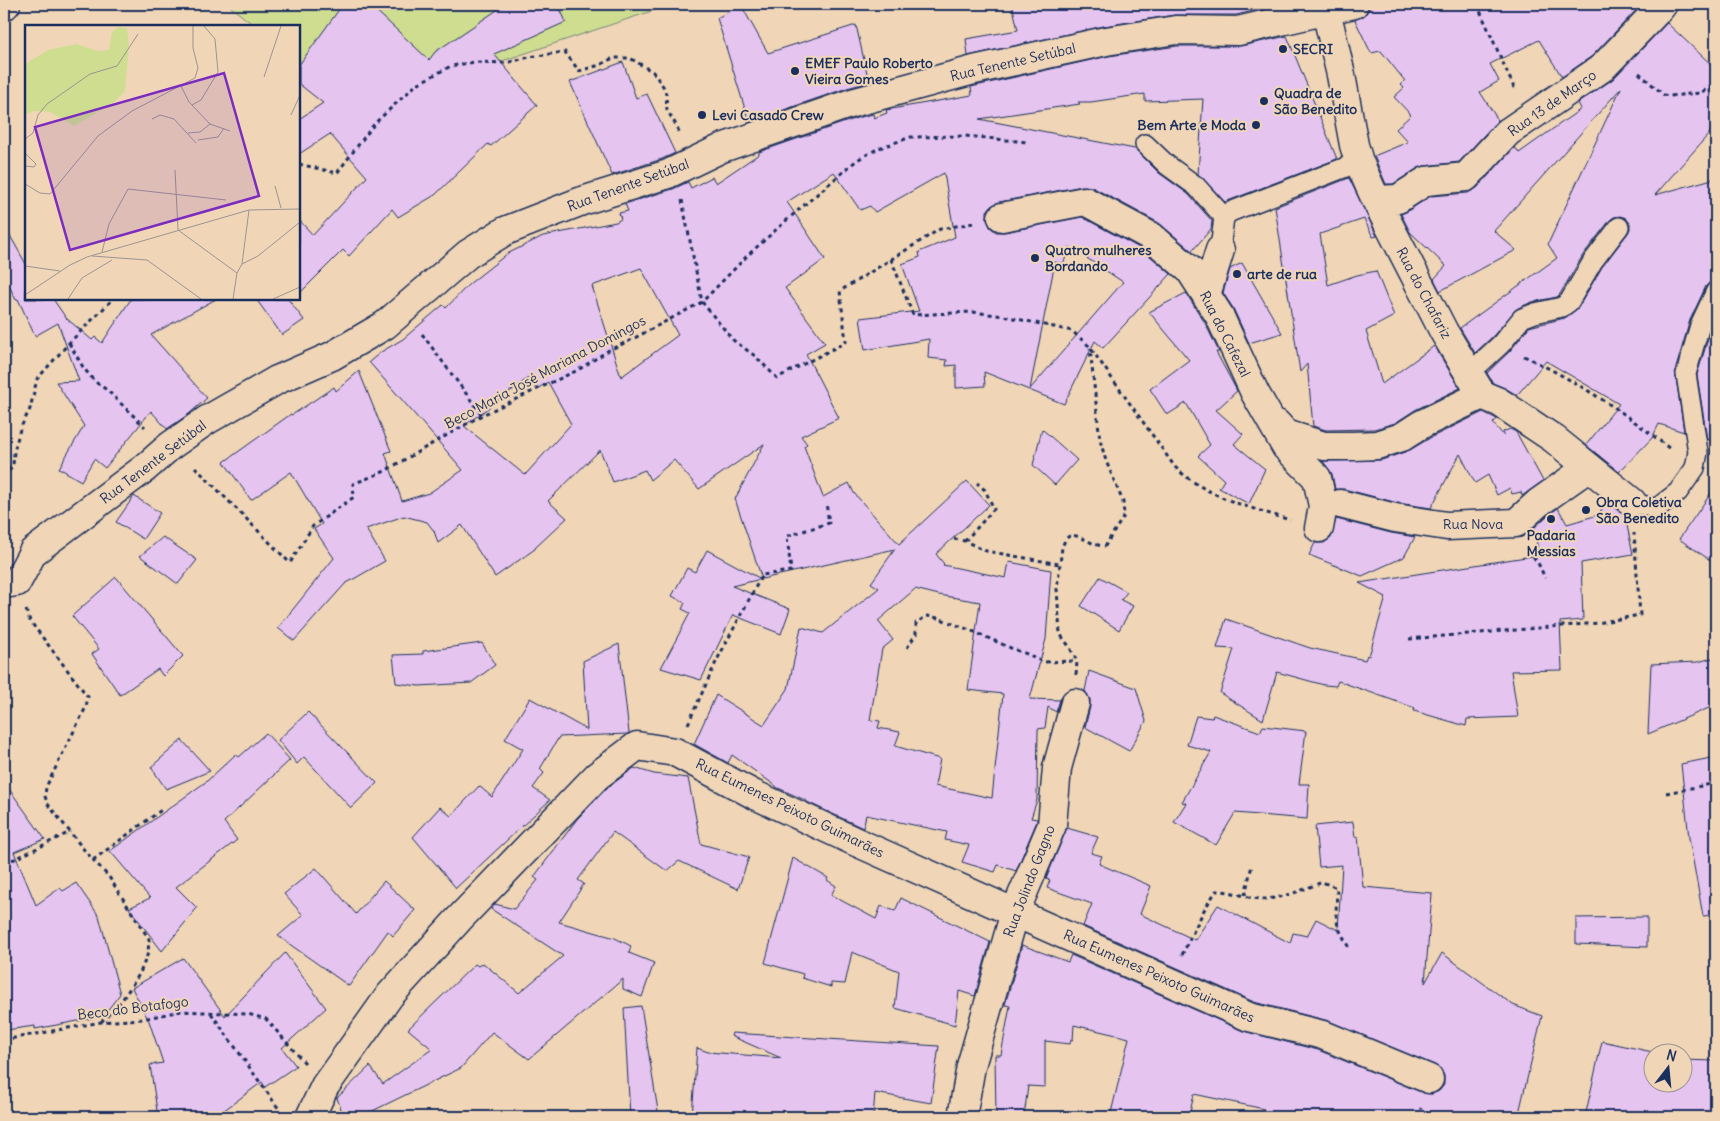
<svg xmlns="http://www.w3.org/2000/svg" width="1720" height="1121" font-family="Delius,sans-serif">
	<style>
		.green { fill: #cfdd91; stroke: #758678 }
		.building { fill: #e6c4f0; stroke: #1b2f5e; fill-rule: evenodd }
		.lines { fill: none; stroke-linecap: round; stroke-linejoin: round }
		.service-casing { stroke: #1b2f5e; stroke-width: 22 }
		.minor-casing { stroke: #1b2f5e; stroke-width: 31 }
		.path { stroke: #1b2f5e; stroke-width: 3; stroke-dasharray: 4 4; stroke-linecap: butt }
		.service { stroke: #f0d6b7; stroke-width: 19 }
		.minor { stroke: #f0d6b7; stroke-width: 28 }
		.poi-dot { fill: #1b2f5e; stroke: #f0d6b7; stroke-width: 2 }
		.labels { text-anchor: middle; stroke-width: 4; stroke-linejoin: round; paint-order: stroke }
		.poi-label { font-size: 14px; font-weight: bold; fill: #1b2f5e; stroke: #f0d6b7; text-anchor: start }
		.street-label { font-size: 14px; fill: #1b2f5e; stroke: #f0d6b7 }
		.inset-road { fill: none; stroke: #9b9393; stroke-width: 1 }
		.view { fill: #7b2cbf; fill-opacity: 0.15; stroke: #7b2cbf; stroke-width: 2.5 }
		.inset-edge { fill: none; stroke: #1b2f5e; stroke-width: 2.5 }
	</style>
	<rect width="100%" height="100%" fill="#f0d6b7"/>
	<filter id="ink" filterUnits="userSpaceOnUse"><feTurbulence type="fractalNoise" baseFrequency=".02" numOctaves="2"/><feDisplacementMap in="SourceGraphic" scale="10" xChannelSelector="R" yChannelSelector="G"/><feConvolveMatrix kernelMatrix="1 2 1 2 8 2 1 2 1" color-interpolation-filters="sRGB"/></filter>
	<g filter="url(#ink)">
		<!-- green -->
		<path class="green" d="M229,4H673L463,74L332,88L299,61V26H255L232,8Z"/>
		<!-- building -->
		<path class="building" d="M343,4H369L429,60L435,52L506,4H558L566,22L494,54L537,105L491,146L488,144L435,195L398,217L392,209L349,256L343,250L299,294V220L313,235L367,177L330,134L299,154V119L323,103L299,84V65Z
			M1012,4H1274L1275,6L1236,15H1174L1104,26L968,56L966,39L1018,30Z
			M1369,4H1642L1592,56L1562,77L1539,40L1490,64L1499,81L1480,92L1498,120L1459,162L1424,166L1418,168L1393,184H1386L1374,156L1408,142L1396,129L1411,115L1394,97L1404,88L1401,85L1405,81L1381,51L1371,53L1355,20L1365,15L1369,9Z
			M741,5L768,53L856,25L869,82L847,88L749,122L717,18Z
			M1667,23L1716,69V77L1709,92L1716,98V126L1655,195L1716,178V280L1710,282L1706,286L1690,320L1675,371L1684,432L1659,424L1652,438L1619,472L1586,445L1619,404L1546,361L1517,395L1505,388L1493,383L1487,373L1510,351L1529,327L1565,318L1578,308L1602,267L1628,233L1630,229V223L1626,218L1620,216L1614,217L1610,220L1583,255L1560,294L1557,297L1532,302L1518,308L1493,336L1475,353L1460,328L1557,258L1548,244L1621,88L1494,231L1516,250L1440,291L1434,279L1446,266L1410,232L1401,214L1406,212L1431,196L1468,193L1477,188L1515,147L1519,153L1581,109L1578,103L1613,79Z
			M1287,36L1337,159L1225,202L1198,174L1203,99L1145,101V94L1091,102H1078L1080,104L979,119L1135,149L1159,173L1188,194L1212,221L1211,229L1192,251L1159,223L1092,187L1082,186L999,202L991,206L987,211V219L990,227L996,232H1005L1082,217L1143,250L1171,274L1103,348L1095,341L1064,404L984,372L985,386L956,388V365L946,366L947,360L928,358L929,339L865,350L860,318L919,311L902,264L920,257L919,252L955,237L944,173L875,212L870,206L860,210L834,172L787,202L825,259L785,288L825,343L806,354L839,418L801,436L807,444L804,446L823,497L849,483L854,493L899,544L967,481L989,505L936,554L944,564L943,565L1006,578L1009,562L1051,570L1046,639L1030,699L1060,700L1056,712L1048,707L1045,728L1038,729L1037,800L1031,818L1037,819V821L1016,871L998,865L995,872L962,862L969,845L945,840L947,832L866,815L863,828L807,802V801L776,787V786L732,755L728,763L694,744L716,695L764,725L788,689L801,627L823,633L879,588L871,583L895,549L762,579L735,499L764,444L699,489L674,460L650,480L645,470L613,482L600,450L548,501L567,518L535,548V549L495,577L462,525L438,543L434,531L427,522L404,516L366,529L385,561L345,584L294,641L278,628L334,558L314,529L322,524L291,472L251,500L224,462L291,414L292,415L334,387L336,391L359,371L391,451L385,453L402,501L429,493L463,470L369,362L381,352L403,339L443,305L446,308L469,284L507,254L543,236L616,222L621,219L619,213L628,211L625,204L673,189L688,182L691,188L712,177L716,183L759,154V152L857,118L873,114L874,118L887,113L886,110L972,95L971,87L1109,56L1177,46H1241ZM1070,247L1123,282L1030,389L1055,262L1063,264ZM641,268L678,335L621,377L592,286ZM528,378L537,389L548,382L571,424L525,475L464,426ZM915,589L939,595L980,602L968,690L1003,694L992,798L935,786L940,759L895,746L900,732L878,728L880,721L870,720L882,649L893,640L878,621Z
			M623,62L636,98L647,94L675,153L662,159L612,175L570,82Z
			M1349,178L1377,236L1373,237L1364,219L1320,234L1328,285L1357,275L1376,271L1394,316L1366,331L1382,384L1434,346L1460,388L1415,410L1395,423L1374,429L1326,430L1313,426L1307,364L1300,372L1275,207Z
			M4,225L26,264V299H53L66,318L92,340L95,337L102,343L131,299H216L151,335L207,398L189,414L167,429L151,411L105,468L94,459L81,481L59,468L84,426L56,382L79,381L58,323L35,336L18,299L16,300L4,275Z
			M1242,263L1282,333L1249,343L1233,308L1223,293L1230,269Z
			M1186,293L1205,323L1219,352H1216L1237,391L1216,410L1243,434L1234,444L1265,469L1249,504L1219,488L1224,480L1198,456L1210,445L1186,403L1167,415L1150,389L1189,360L1149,312Z
			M256,299H288L304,320L282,335Z
			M1716,317V442L1707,439L1697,375L1711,329Z
			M1483,412L1497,419L1493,423L1504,436L1503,432L1510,429L1516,432L1543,481L1522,496L1521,492L1512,494L1510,488L1497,495L1488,475L1475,483L1460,454L1431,508L1398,503L1344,489H1335L1332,474L1323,461L1382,460L1410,450L1430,438Z
			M1042,429L1077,460L1055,485L1033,465Z
			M1716,486V564L1679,539Z
			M134,496L160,513L143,539L116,522Z
			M1607,502L1625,516L1633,554L1581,563L1583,620L1560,622L1562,670L1511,671L1518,717L1467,719L1466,726L1414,711L1415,708L1338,681L1336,686L1324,685L1277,672L1263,720L1220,693L1234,649L1217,648L1226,619L1310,648L1365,660L1367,655L1369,656L1386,597L1359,583L1539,555L1534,528L1548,515L1558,508L1567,524L1598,515Z
			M1336,519L1391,533L1415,537L1404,557L1362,576L1309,555L1315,543H1324L1331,538Z
			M163,537L197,560L178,584L140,556Z
			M707,550L761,579L732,586L790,609L781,634L733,615L701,680L661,668L690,613L682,609L685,603L672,596L687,568L695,572Z
			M116,577L183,656L163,676L158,669L120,695L92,654L99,649L72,616Z
			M1100,577L1127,592L1121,600L1133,606L1119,630L1081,606Z
			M482,643L495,665L471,683L419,686L396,683L393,655L423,654V651Z
			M619,644L629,733L627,734L559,737L540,769L544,773L533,788L550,800L456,888L413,837L440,807L451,816L479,786L492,797L523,749L505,739L530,698L587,730L583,661Z
			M1716,657V705L1648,734L1651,664L1698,662Z
			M1089,671L1136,688L1146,721L1129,751L1085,727L1090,707V699L1085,691Z
			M308,712L377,783L351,808L304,757L297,764L278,740Z
			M1213,715L1260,732L1263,726L1306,731L1299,784H1309L1307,819L1235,813L1216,845L1174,822L1186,803L1182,802L1211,752L1187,745L1196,716L1212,718Z
			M266,733L290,760L224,822L237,840L176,887L197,908L162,951L129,908L150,898L110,851L207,781L236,754L239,757Z
			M182,740L210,771L166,789L151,767Z
			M1716,757V915L1703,916L1689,838L1681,764Z
			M634,768L654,774L688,778L701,844L749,857L738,889L679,861L667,871L613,832L578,880L584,884L559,922L615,938L631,946L629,953L654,963L642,997L623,989V979L529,1059L492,1032L461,1068L360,1117H344L337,1098L370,1066L383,1084L432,1049L408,1029L475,964L478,966L483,963L519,993L563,956L491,909L495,904L514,909L538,880L534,877L577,819L607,788Z
			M4,782L45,839L14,852L36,905L60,888L63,891L76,883L99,916L120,994L106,1012L94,1018L35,1029V1026L6,1030L4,1014Z
			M1353,822L1355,837L1358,836L1363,887L1432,893L1425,983L1442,953L1513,1005L1542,1016L1518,1117H1262L1264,1109L1194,1094L1189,1117H1110L1129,1038L1074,1025L1073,1040L1071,1039L1070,1044L1045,1041V1087L1028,1086L1024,1117H996L995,1055H1001L1010,1006L1005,1005L1022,945L1068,962L1071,955L1243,1031L1318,1050L1423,1093L1432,1094L1439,1091L1444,1085V1076L1441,1069L1435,1065L1329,1021L1254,1002L1083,926L1092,904L1047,888L1050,880L1046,879L1067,828L1098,837L1091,853L1102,856L1099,864L1151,886L1140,914L1195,940L1218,905L1290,943L1293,933L1307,936L1316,919L1338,930L1342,865L1319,867L1315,826Z
			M793,858L828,878L827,880L836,886L831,895L876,919L881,906L895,911L901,898L990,942L975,996L959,991L955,1025L895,1008L899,971L852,952L845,984L831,983V987L802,978L803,974L765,963Z
			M316,868L356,914L384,881L415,910L393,936L388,931L349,986L278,936L303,915L284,894Z
			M1647,917V947L1576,944V918Z
			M285,953L326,1008L282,1048L296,1066L265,1087L262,1082L215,1117H158L150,1065L163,1063L149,1021L132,988L183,958L225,1016Z
			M641,1006L659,1117H630L624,1008Z
			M732,1033L939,1046L931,1103L875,1093L873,1117L816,1116V1117H692L697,1048L708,1052L781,1058L731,1036Z
			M1602,1041L1657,1053L1652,1054V1084H1682V1060L1716,1061V1095L1713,1117H1585Z"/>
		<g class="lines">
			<!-- service casing -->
			<g class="service-casing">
				<path id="service" d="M1145,144L1167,165L1196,186L1224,217
					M1220,250L1224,217L1230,212L1359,162
					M1467,370L1474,369L1501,344L1522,318L1535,313L1562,307L1569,302L1593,261L1619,227
					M1632,502L1656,509L1678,492L1695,468L1698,452L1686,374L1700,325L1716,291"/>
			</g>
			<!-- minor casing -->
			<g class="minor-casing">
				<path id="minor" d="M4,6L6,4
					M1326,10L1341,75L1354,145L1359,162L1376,200L1444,332L1482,395L1499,402L1554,439L1632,502
					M1376,200L1398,199L1426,181L1466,177L1508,132L1602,68L1660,8L1663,4
					M1002,217L1085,201L1152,237L1190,270L1219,315L1255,393L1286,447L1317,478L1323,506L1319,528
					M1206,295L1220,250
					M1277,424L1286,434L1324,446H1353L1377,445L1402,437L1422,424L1482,395
					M1340,504L1395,518L1447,526L1516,523L1538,503L1589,467
					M4,584L17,582L33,552L145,468L170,446L207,420L277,380L332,356L385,325L468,254L505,231L582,201L668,174L722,148L852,103L974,70L1106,41L1176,30L1238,31L1354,4
					M310,1117L325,1086L390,995L459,919L597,776L637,746L675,752L753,794L854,841L1249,1017L1323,1035L1429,1079
					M962,1117L971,1066L1015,912L1052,825L1057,768L1075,703"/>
			</g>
			<!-- path -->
			<path class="path" d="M1477,4L1515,90
				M1639,73L1664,95L1670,96L1700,93L1710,87L1716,81
				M299,164L337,173L375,123L417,84L451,66L475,62L506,63L529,57L565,52L579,71L600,65L613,58H630L653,72L663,86L666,94L667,110L676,125L680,134
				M682,200L702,302L733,340L755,356L777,378L846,342L840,291L940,229L973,223
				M891,259L913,315L972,312L1004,316L1072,331L1089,346L1175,467C1206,497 1248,507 1290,520
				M422,334L482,415
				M69,343L83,367L94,381L107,390L145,427
				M1524,356C1576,381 1625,412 1670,449
				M195,467L290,563L313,526L354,497L353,484L383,472L482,415L578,370L609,350L629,341L702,302L748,255L788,219L857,160L879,148L911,137L965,136L1027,142
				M4,477L13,466L14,452L20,429L30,409L37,379L69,343L113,299
				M954,539L965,541L986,551L1059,564
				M965,541L994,509L985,490L977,483
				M1529,550L1539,565L1545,578
				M1712,582L1716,590
				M26,610L30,621L88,697L86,707L46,787L45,796L47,803L85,851L109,877L149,939L148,953L140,973L122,1000L101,1022
				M1409,639L1598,623L1640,615L1634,533
				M907,648L916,634V623L927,616L938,618L970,630L1013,649L1030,655L1042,662L1077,661
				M1076,675L1077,661L1069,646L1060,634L1057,589L1062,547L1066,538L1072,535C1084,537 1093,546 1105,546L1124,516L1123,502L1106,461L1100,440L1090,348
				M688,724L717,660L762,575L791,571L787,536L829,523L826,503
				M1666,793L1716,783
				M93,860L164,808
				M4,861L15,859L70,832
				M1245,895L1252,865
				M1182,955L1204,910L1216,891C1233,890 1249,900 1266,899C1283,898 1306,889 1322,882L1337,888L1336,914L1338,927L1349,948
				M211,1013L281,1112
				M4,1040L101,1022L142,1019L181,1011L248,1014L266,1019L305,1063
				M1418,1117L1421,1108"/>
			<!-- service -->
			<use href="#service" class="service"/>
			<!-- minor -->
			<use href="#minor" class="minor"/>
		</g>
	</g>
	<!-- markers -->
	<g class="poi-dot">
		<circle cx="1283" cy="49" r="5"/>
		<circle cx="795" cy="71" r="5"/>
		<circle cx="1264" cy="101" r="5"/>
		<circle cx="702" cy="115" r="5"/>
		<circle cx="1256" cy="125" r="5"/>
		<circle cx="1035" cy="258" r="5"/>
		<circle cx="1237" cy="274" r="5"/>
		<circle cx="1586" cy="510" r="5"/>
		<circle cx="1551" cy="519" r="5"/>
	</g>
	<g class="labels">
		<!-- poi labels -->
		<g class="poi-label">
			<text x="1293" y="54">SECRI</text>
			<text x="805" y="68">EMEF Paulo Roberto<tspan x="805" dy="16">Vieira Gomes</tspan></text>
			<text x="1274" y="98">Quadra de<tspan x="1274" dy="16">São Benedito</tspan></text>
			<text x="712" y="120">Levi Casado Crew</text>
			<text x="1246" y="130" text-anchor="end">Bem Arte e Moda</text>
			<text x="1045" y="255">Quatro mulheres<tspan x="1045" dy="16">Bordando</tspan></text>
			<text x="1247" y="279">arte de rua</text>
			<text x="1596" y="507">Obra Coletiva<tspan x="1596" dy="16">São Benedito</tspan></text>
			<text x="1551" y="540" text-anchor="middle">Padaria<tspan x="1551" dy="16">Messias</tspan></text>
		</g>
		<!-- street labels -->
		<g class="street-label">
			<text transform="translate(1013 62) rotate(-13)" y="5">Rua Tenente Setúbal</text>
			<text transform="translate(1552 103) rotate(-35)" y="5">Rua 13 de Março</text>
			<text transform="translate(628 185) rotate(-20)" y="5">Rua Tenente Setúbal</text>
			<text transform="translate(1424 293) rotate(62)" y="5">Rua do Chafariz</text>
			<text transform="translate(1225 334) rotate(63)" y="5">Rua do Cafezal</text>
			<text transform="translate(545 372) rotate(-28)" y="5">Beco Maria José Mariana Domingos</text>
			<text transform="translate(153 462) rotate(-37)" y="5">Rua Tenente Setúbal</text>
			<text x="1473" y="529">Rua Nova</text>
			<text transform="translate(790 808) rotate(26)" y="5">Rua Eumenes Peixoto Guimarães</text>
			<text transform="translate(1029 881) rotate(-69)" y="5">Rua Jolindo Gagno</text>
			<text transform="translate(1159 976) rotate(24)" y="5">Rua Eumenes Peixoto Guimarães</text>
			<text transform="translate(133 1008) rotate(-7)" y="5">Beco do Botafogo</text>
		</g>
	</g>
	<!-- overview -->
	<g transform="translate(25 25)">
		<rect width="275" height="275" fill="#f0d6b7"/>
		<path d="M93,2L102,3L104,21L100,66L87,79L49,101L25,87L9,86L0,90V39L23,25L51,19L73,26L84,25L87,7Z" fill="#cfdd91"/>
		<path class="inset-road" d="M239,52L256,1M156,61L164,77L185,99L205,106M167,80L176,75L193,47L190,14L179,1M266,90L275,70M127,94L135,90L149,94L171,118M163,108L175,107L185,99M0,114L8,108L13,90L22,79L65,49L92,41L113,9M173,115L193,112L199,103M0,128L11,139L9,142L0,141M150,145L153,205L212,248M0,159L15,168L25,169L73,111L107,86L170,53L173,43L168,23V1M250,161L256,183M77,227L84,199L103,164L201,175M67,231L122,235L176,274M217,239L233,231L275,197M0,241L35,246M0,270L45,240L62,232L224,185L275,184M43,274L57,253L87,235M208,274L212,248L217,239L224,185M248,274L275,262"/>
		<path class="view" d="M199,48L234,171L45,225L10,102Z"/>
		<rect width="275" height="275" class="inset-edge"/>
	</g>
	<!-- margin -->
	<rect width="1720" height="1121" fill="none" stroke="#f0d6b7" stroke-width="20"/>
	<rect x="10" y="10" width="1700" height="1101" fill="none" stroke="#1b2f5e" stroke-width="2" filter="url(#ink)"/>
	<!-- north arrow -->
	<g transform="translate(1668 1068) rotate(16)"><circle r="24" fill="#f0d6b7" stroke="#9b9393"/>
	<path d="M0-4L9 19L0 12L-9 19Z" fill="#1b2f5e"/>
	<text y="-8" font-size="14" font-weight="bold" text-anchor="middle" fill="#1b2f5e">N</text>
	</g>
</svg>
